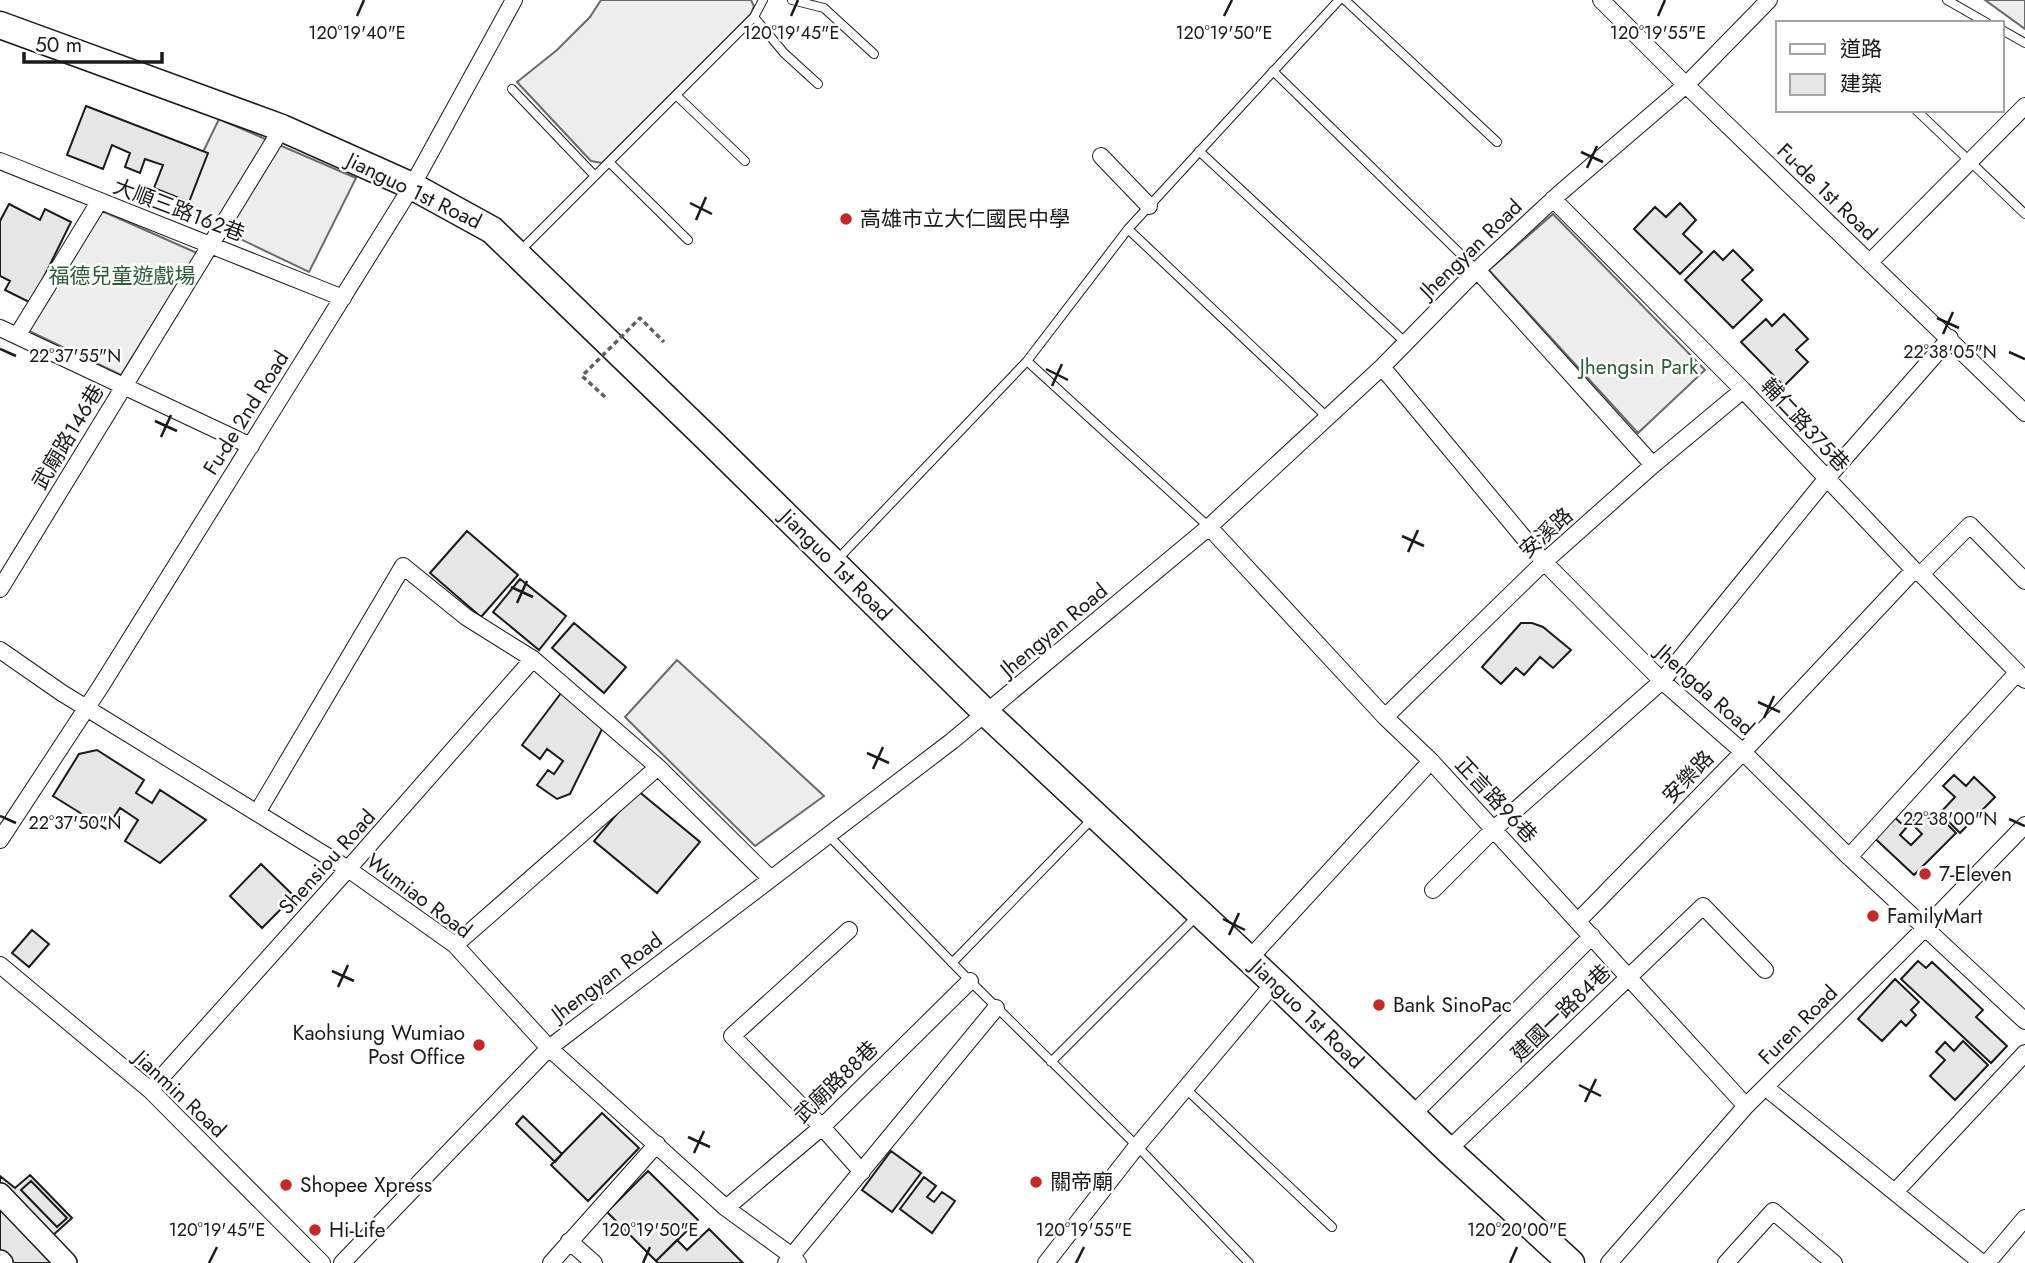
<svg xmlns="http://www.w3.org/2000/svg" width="2025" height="1263" font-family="Jost,'Noto Sans TC',sans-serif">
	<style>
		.built { fill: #ededed; stroke: #6a6a6a; stroke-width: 2 }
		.building { fill: #e6e6e6; stroke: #1a1a1a; stroke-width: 2 }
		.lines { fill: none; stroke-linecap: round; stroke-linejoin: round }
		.service-casing { stroke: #1a1a1a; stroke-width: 10 }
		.minor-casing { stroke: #1a1a1a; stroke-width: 18 }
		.tertiary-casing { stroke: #1a1a1a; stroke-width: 24 }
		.primary-casing { stroke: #1a1a1a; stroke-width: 29 }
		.service { stroke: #fff; stroke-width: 8 }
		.minor { stroke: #fff; stroke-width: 16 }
		.tertiary { stroke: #fff; stroke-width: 21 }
		.primary { stroke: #fff; stroke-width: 26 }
		.path-bridge { stroke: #5f5f5f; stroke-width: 3.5; stroke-dasharray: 5 3.5; stroke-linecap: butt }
		.ticks { fill: none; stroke: #1a1a1a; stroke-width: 2.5 }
		.poi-dot { fill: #c62828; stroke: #fff; stroke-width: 2.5 }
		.labels { text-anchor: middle; stroke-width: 5; stroke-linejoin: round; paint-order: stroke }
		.street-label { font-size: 21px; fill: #1a1a1a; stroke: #fff }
		.poi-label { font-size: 21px; fill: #1a1a1a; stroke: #fff; text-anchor: start }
		.park-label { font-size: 21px; fill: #2b5a34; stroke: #fff }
		.ticks-label { font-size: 18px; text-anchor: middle; fill: #1a1a1a; stroke: #fff; stroke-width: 5; stroke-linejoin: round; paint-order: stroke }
	</style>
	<rect width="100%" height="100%" fill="#fff"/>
	<!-- built -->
	<path class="built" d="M601,0H751L754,6L751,14L602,163L591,161L517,82L557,50L590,17Z
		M1985,0H2025V29Z
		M219,119L356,178L309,272L176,208Z
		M102,211L197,253L121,375L29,331Z
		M1553,214L1705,370L1638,433L1489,270Z
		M677,660L824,796L755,846L625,717Z"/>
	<!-- building -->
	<path class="building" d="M86,106L208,153L189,202L154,188L163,165L145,159L140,173L125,167L130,153L112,145L103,169L67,155Z
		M1680,203L1696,220L1683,234L1702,252L1680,274L1634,229L1655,207L1666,217Z
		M9,204L40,220L45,209L71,222L31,303L5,290L10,281L0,276V221Z
		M1733,250L1753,270L1742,280L1762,300L1733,328L1685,280L1714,251L1723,260Z
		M1784,314L1808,339L1796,350L1808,362L1784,386L1741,342L1766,319L1772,326Z
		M467,531L518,575L481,617L430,573Z
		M520,579L566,616L539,650L493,612Z
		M574,623L626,667L604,693L552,648Z
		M1521,623H1532L1543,627L1571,650L1553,668L1540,657L1524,675L1516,668L1501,684L1482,667Z
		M561,693L605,723L570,794L557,799L537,785L548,770L554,774L563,761L547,749L540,759L522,745Z
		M97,750L144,780L136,793L152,803L160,790L206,820L160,863L125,841L138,820L120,808L106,829L53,796L79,754Z
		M1954,775L1966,786L1974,777L1995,797L1960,833L1940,813L1955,797L1943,786Z
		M637,790L700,842L657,893L594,841Z
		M1887,810L1906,828L1900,835L1911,845L1922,834L1911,823L1922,812L1933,822L1939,816L1956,833L1914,875L1867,831Z
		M261,864L294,896L262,928L230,896Z
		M32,930L49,944L29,967L12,953Z
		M1918,961L1926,968L1932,962L1983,1010L1976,1017L2007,1046L1991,1063L1901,979Z
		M1895,979L1919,1002L1911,1010L1916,1015L1906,1026L1901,1021L1882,1041L1858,1019Z
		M1963,1041L1988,1065L1955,1100L1930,1076L1945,1060L1936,1052L1945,1042L1954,1051Z
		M602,1113L639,1148L588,1201L551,1165Z
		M523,1116L562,1154L555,1162L516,1124Z
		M891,1151L921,1173L892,1212L862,1190Z
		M648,1171L698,1220L656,1261L607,1212Z
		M30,1175L72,1218L51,1237L75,1263H0V1176L15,1188Z
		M924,1177L936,1186L927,1197L934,1202L942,1192L955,1201L932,1233L900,1209Z
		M31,1181L67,1218L57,1227L21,1190Z
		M709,1229L743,1263H658L656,1261L677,1240L687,1250Z"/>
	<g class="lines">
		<!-- service casing -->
		<g class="service-casing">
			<path id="service" d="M792,0L824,8L874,54
				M1345,0L1497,142
				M1947,0L1987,23
				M754,17L784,53L818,84
				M2002,30L2025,43
				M1273,71L1477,270
				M512,89L595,176
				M676,95L745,161
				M1916,110L2025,214
				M1199,151L1405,342
				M609,162L688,240
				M1128,229L1327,417
				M519,252L754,17L763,0
				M1027,361L1209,527
				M836,561L1027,361L1128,229L1339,0
				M828,835L970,981L1137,1146L1249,1263
				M952,963L1094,817
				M1051,1062L1197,916
				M1185,1088L1332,1227"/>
		</g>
		<!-- minor casing -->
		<g class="minor-casing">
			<path id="minor" d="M1601,0L1686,85L2025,413
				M1101,156L1149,206
				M0,161L343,298
				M1553,199L1743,390L1914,570L1921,574L2025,680
				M1870,262L2025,106
				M1477,270L1653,465
				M0,328L251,446
				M17,336L99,202
				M1382,367L1544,562L1662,681L1743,752L1849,857L2025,1021
				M1209,527L1385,717L1431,761L1746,1106
				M1921,574L1970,525L2025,581
				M0,589L282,128
				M0,650L62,693L348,869L455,945L549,1048L726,1208L792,1256L798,1263
				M1385,717L1544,562L1653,465L1743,390
				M257,813L403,566L466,617L533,659L658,767L771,879
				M0,840L101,686L412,186L514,0
				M1849,857L2017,673
				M1433,890L1494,829L1662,681L1827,478L1950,338
				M1578,921L1743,752L1914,570
				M849,930L732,1036L822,1127L862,1172
				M455,945L658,767
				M1249,959L1431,761
				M0,965L150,1090L322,1263
				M1765,1087L1982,1263
				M150,1090L348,869L533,659
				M1412,1115L1592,936
				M1448,1150L1703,906L1765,970
				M1895,1192L2025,1053
				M726,1208L822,1127L970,981
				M569,1241L594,1263
				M342,1263L549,1048L952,741L1209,527L1382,367L1477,270L1560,193L1686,85L1769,0
				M551,1263L657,1144
				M786,1263L996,1008
				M1046,1263L1137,1146L1274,983
				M1609,1263L1746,1106L1926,927L2025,825
				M1726,1263L1773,1211L1834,1263
				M1987,1263L2025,1218"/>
		</g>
		<!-- tertiary casing -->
		<g class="tertiary-casing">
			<path id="tertiary" d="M0,1194L66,1263
				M0,1261L2,1263"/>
		</g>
		<!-- primary casing -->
		<g class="primary-casing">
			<path id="primary" d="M0,25L282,128L412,186L492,230L707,438L986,713L1282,990L1448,1150L1571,1263"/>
		</g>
		<!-- service -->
		<use href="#service" class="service"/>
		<!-- minor -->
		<use href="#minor" class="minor"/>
		<!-- tertiary -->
		<use href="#tertiary" class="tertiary"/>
		<!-- primary -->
		<use href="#primary" class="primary"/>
		<!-- path-bridge -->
		<path class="path-bridge" d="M605,397L582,376L640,318L664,342"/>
	</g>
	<!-- ticks -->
	<path class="ticks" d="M357,16L364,0M791,16L798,0M1224,16L1232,0M1658,16L1665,0M1581,152L1603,162M1587,168L1597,146M690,203L712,214M696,220L706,197M1937,318L1959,328M1943,334L1953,312M0,349L16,356M2009,352L2025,359M1046,369L1068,380M1052,386L1062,364M155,421L177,431M161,437L171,415M1402,536L1424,546M1408,552L1418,530M511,587L533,597M517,603L527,581M1758,702L1780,712M1764,718L1774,696M867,753L889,763M873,769L883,747M0,816L16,823M2009,819L2025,826M1223,919L1245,930M1229,935L1239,913M332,971L354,981M338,987L348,965M1579,1085L1601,1096M1585,1102L1596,1079M688,1137L710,1147M694,1153L704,1131M209,1263L217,1247M643,1263L650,1247M1076,1263L1084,1247M1510,1263L1517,1247"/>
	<!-- markers -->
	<g class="poi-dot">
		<circle cx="846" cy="219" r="7"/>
		<circle cx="1925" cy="874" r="7"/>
		<circle cx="1873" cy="916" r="7"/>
		<circle cx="1379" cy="1005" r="7"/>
		<circle cx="479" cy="1045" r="7"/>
		<circle cx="1036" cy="1182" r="7"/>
		<circle cx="286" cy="1185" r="7"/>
		<circle cx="315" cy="1230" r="7"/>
	</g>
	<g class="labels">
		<!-- street labels -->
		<g class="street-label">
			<text transform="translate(414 191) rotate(26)" y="7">Jianguo 1st Road</text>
			<text transform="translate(1827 192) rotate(44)" y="7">Fu-de 1st Road</text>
			<text transform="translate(179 210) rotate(21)" y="7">大順三路162巷</text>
			<text transform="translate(1471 249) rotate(-44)" y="7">Jhengyan Road</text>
			<text transform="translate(246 413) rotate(-58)" y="7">Fu-de 2nd Road</text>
			<text transform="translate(1805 425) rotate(47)" y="7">輔仁路375巷</text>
			<text transform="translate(68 437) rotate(-59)" y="7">武廟路146巷</text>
			<text transform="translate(1546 533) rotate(-42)" y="7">安溪路</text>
			<text transform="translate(836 565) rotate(45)" y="7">Jianguo 1st Road</text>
			<text transform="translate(1054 630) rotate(-40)" y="7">Jhengyan Road</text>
			<text transform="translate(1705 690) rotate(42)" y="7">Jhengda Road</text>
			<text transform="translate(1688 777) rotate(-46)" y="7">安樂路</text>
			<text transform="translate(1496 800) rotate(47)" y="7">正言路96巷</text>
			<text transform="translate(327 862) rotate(-48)" y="7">Shensiou Road</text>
			<text transform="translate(419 896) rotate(37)" y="7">Wumiao Road</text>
			<text transform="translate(607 977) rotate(-37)" y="7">Jhengyan Road</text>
			<text transform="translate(1561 1013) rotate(-44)" y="7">建國一路84巷</text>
			<text transform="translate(1307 1014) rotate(44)" y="7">Jianguo 1st Road</text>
			<text transform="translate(1798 1025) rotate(-45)" y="7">Furen Road</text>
			<text transform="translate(836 1082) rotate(-44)" y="7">武廟路88巷</text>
			<text transform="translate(180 1094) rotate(43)" y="7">Jianmin Road</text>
		</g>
		<!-- poi labels -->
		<g class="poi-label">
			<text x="860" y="226">高雄市立大仁國民中學</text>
			<text x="1939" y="881">7-Eleven</text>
			<text x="1887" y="923">FamilyMart</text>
			<text x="1393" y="1012">Bank SinoPac</text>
			<text x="465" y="1040" text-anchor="end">Kaohsiung Wumiao<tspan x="465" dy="24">Post Office</tspan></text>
			<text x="1050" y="1189">關帝廟</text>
			<text x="300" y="1192">Shopee Xpress</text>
			<text x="329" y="1237">Hi-Life</text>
		</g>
		<!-- park labels -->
		<g class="park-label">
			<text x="122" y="283">福德兒童遊戲場</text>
			<text x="1639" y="374">Jhengsin Park</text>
		</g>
	</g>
	<g class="ticks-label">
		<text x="357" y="39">120°19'40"E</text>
		<text x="791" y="39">120°19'45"E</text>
		<text x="1224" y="39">120°19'50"E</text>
		<text x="1658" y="39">120°19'55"E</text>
		<text x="1950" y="358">22°38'05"N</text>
		<text x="75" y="362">22°37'55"N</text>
		<text x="1950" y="825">22°38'00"N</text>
		<text x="75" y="829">22°37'50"N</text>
		<text x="217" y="1236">120°19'45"E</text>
		<text x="650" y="1236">120°19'50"E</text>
		<text x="1084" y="1236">120°19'55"E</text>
		<text x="1517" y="1236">120°20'00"E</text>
	</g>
	<!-- legend -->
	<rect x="1776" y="21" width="228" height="91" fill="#ffffff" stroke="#a3a3a3" stroke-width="2"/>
	<rect x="1790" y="44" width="35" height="10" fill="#ffffff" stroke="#a3a3a3" stroke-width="2"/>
	<text x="1840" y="56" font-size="21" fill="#1a1a1a">道路</text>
	<rect x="1790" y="74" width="35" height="21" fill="#e6e6e6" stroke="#a3a3a3" stroke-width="2"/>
	<text x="1840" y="91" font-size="21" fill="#1a1a1a">建築</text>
	<!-- scale -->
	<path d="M24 52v10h138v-10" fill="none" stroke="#1a1a1a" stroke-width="3.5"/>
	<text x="35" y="52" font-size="21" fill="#1a1a1a" stroke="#ffffff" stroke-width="5" paint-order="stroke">50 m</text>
</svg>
